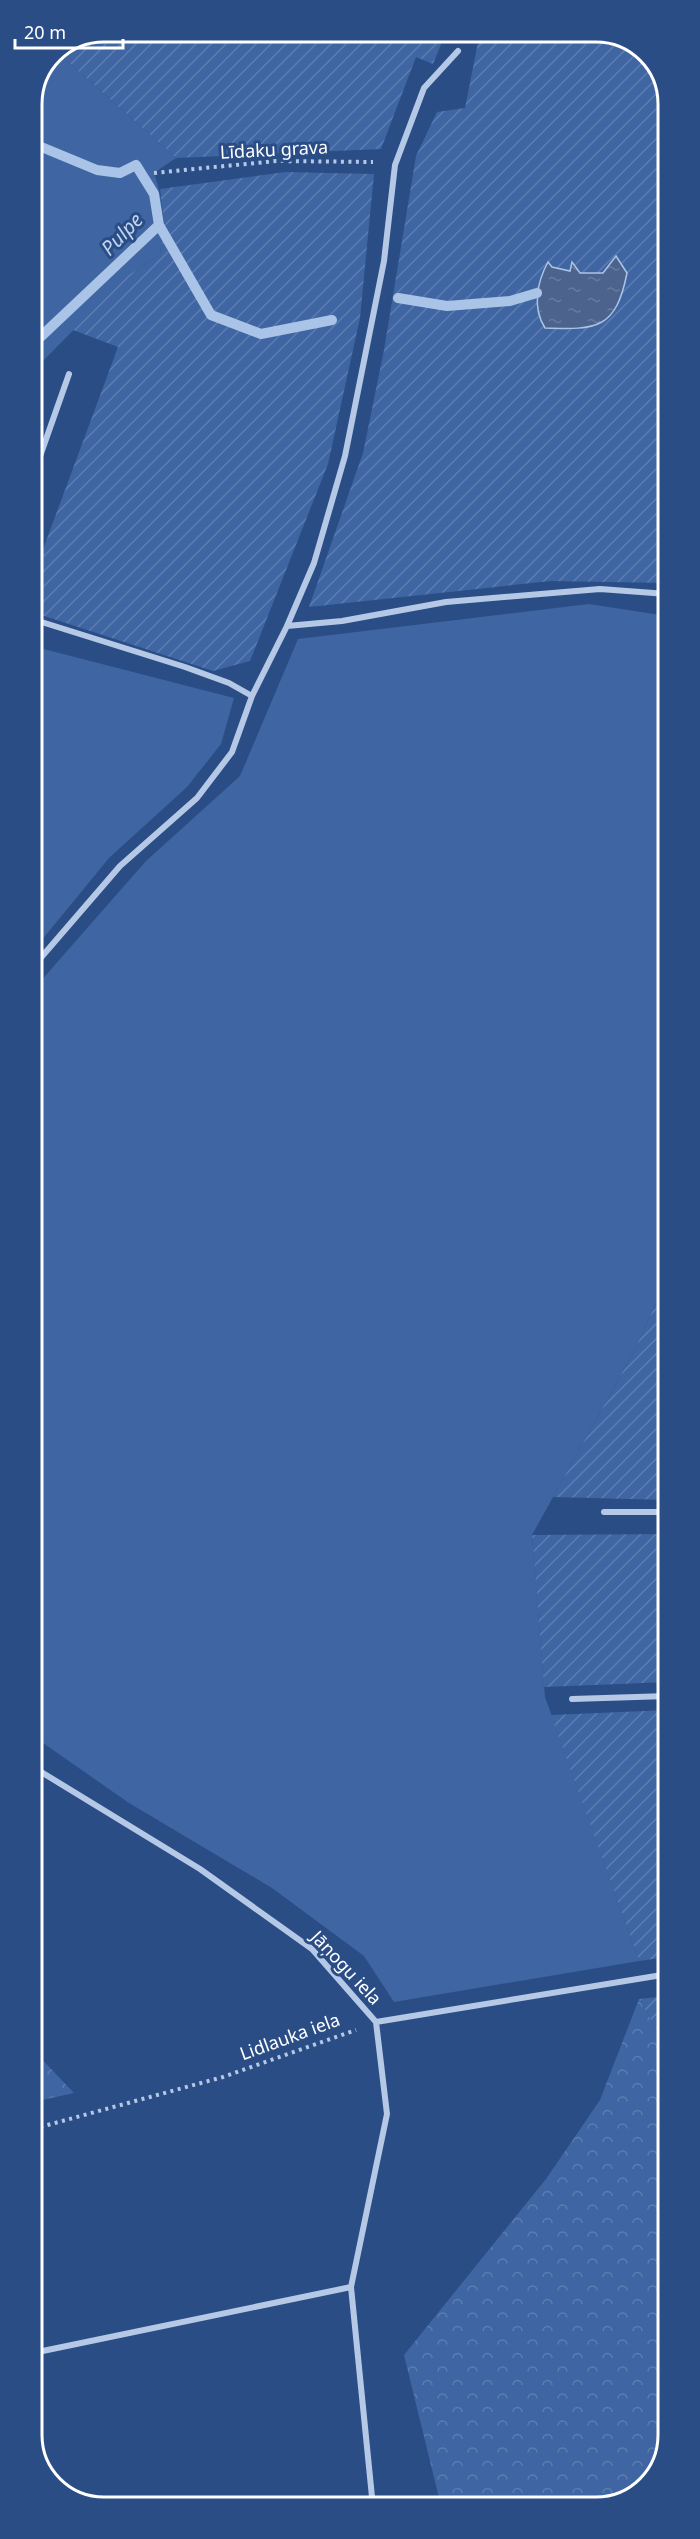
<svg xmlns="http://www.w3.org/2000/svg" width="700" height="2539" font-family="'Noto Sans',sans-serif">
	<style>
		.green { fill: #3f66a2 }
		.forest { fill: url(#forest-crowns) }
		.garden { fill: url(#garden-furrows) }
		.water { fill: url(#water-ripples); stroke: #aac4e8; stroke-width: 1.5 }
		.lines { fill: none; stroke-linecap: round; stroke-linejoin: round }
		.stream { stroke: #aac4e8; stroke-width: 10 }
		.path { stroke: #b5c9e7; stroke-width: 4; stroke-dasharray: 3 4.5; stroke-linecap: butt }
		.street { stroke: #b5c9e7; stroke-width: 6 }
		.labels { text-anchor: middle; stroke-width: 6; stroke-linejoin: round; paint-order: stroke }
		.street-label { font-size: 18px; fill: #fff; stroke: #2a4d86 }
		.water-label { font-size: 20px; font-style: italic; fill: #c1d4ef; stroke: #2a4d86 }
		.rim { fill: none; stroke: #fff; stroke-width: 3 }
	</style>
	<defs>
		<pattern id="forest-crowns" width="20" height="18" patternUnits="userSpaceOnUse" patternTransform="scale(1.5)"><rect width="20" height="18" fill="#3f66a2"/><path d="M2 6a3 3 0 1 1 6 0M12 15a3 3 0 1 1 6 0" fill="none" stroke="#5c7db0"/></pattern>
		<pattern id="garden-furrows" width="10" height="10" patternUnits="userSpaceOnUse" patternTransform="scale(1.5)"><rect width="10" height="10" fill="#3f66a2"/><path d="M-1 1l2-2M0 10L10 0M9 11l2-2" fill="none" stroke="#5c7db0"/></pattern>
		<pattern id="water-ripples" width="26" height="14" patternUnits="userSpaceOnUse" patternTransform="scale(1.5)"><rect width="26" height="14" fill="#4c648d"/><path d="M2 4q2-2 4 0t4 0M15 11q2-2 4 0t4 0" fill="none" stroke="#677b9e"/></pattern>
	</defs>
	<rect width="100%" height="100%" fill="#2a4d86"/>
	<!-- green -->
	<path class="green" d="M56,51L176,158L154,173C164,200 164,226 160,255L128,275L32,372V103L53,52Z
		M589,604L667,616L668,1277L633,1353L532,1535L545,1697L639,1961L394,2002L364,1956L272,1888L129,1803L33,1736L32,991L146,861L240,776L298,639Z
		M32,646L234,698L221,744L187,787L109,858L32,952Z"/>
	<!-- forest -->
	<path class="forest" d="M639,1999L668,2050V2436L653,2480L611,2506H441L404,2355L546,2179L600,2100Z
		M33,2050L74,2093L33,2102Z"/>
	<!-- garden -->
	<path class="garden" d="M104,32H446L433,64L416,57L381,149L176,158L56,51Z
		M480,32H605L644,50L667,89V583L551,581L309,607L363,453L384,350L416,156L437,112L465,108Z
		M285,172L374,174L360,318L328,464L250,661L213,671L32,612V579L118,347L73,330L128,275L160,255L164,225L160,189Z
		M668,1277V1500L553,1497L633,1353Z
		M668,1534V1682L544,1687L532,1535Z
		M668,1710V1957L639,1961L551,1715Z
		M668,1996V2050L639,1999Z"/>
	<!-- water -->
	<path class="water" d="M616,256L627,273C616,329 597,330 545,328C532,308 537,282 548,262L552,267L570,271L572,262L580,273H603Z"/>
	<g class="lines">
		<!-- stream -->
		<path class="stream" d="M32,133L39,146L97,170L120,173L136,165L154,194L159,225L32,345
			M159,225L211,315L261,334L332,320
			M398,298L447,306L510,301L537,293"/>
		<!-- path -->
		<path class="path" d="M154,173L276,161L373,162
			M33,2129L223,2077L356,2030"/>
		<!-- street -->
		<path class="street" d="M32,479L69,374
			M32,619L185,667L229,683L252,696
			M287,626L342,621L446,602L600,589L667,594
			M32,968L120,866L197,798L232,752L252,696L287,626L314,563L345,456L384,261L395,165L424,88L458,51
			M604,1512H668
			M572,1699L668,1696
			M33,1767L200,1869L312,1949L376,2022L387,2114L351,2287L373,2507
			M376,2022L668,1974
			M33,2353L351,2287
			M359,2507L372,2504"/>
	</g>
	<g class="labels">
		<!-- street labels -->
		<g class="street-label">
			<text transform="translate(274 150) rotate(-3)" y="6">Līdaku grava</text>
			<text transform="translate(346 1968) rotate(47)" y="6">Jāņogu iela</text>
			<text transform="translate(290 2037) rotate(-20)" y="6">Lidlauka iela</text>
		</g>
		<!-- water labels -->
		<g class="water-label">
			<text transform="translate(122 234) rotate(-46)" y="7">Pulpe</text>
		</g>
	</g>
	<!-- crop -->
	<path d="M0 0H700V2539H0ZM104 42H596A62 62 0 0 1 658 104V2435A62 62 0 0 1 596 2497H104A62 62 0 0 1 42 2435V104A62 62 0 0 1 104 42Z" fill="#2a4d86" fill-rule="evenodd"/>
	<path class="rim" d="M104 42H596A62 62 0 0 1 658 104V2435A62 62 0 0 1 596 2497H104A62 62 0 0 1 42 2435V104A62 62 0 0 1 104 42Z"/>
	<!-- scale -->
	<path d="M15 39v9h108v-9" fill="none" stroke="#ffffff" stroke-width="3"/>
	<text x="24" y="39" font-size="18" fill="#ffffff" stroke="#2a4d86" stroke-width="4.5" paint-order="stroke">20 m</text>
</svg>
